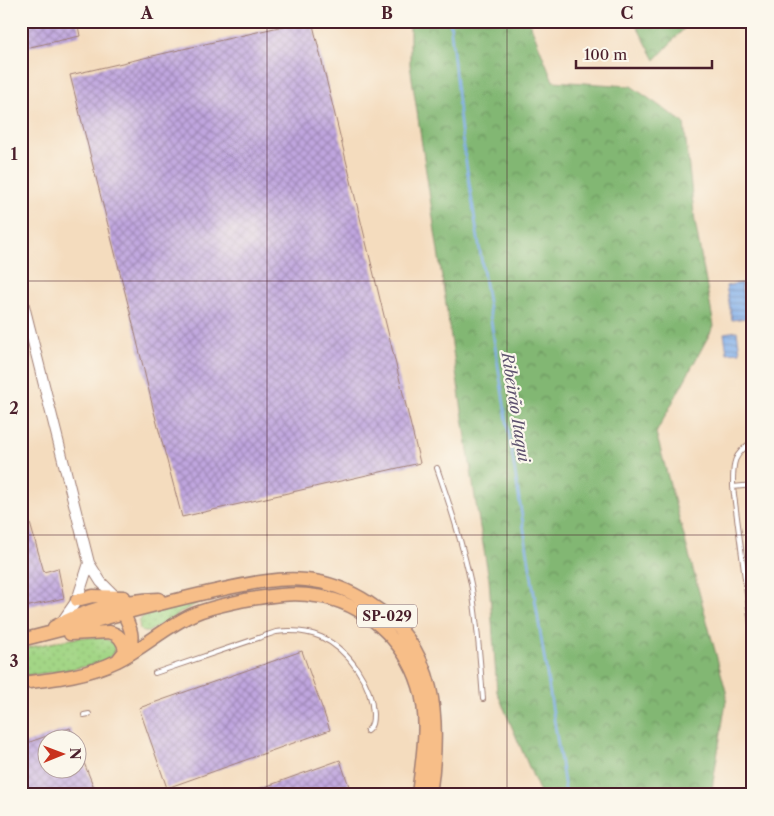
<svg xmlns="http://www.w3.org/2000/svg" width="774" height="816" font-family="'Libre Caslon Text',serif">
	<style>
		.green { fill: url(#green-dots); stroke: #767a58 }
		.forest { fill: url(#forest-crowns); stroke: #666b4f }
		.water { fill: url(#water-rules); stroke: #65668a }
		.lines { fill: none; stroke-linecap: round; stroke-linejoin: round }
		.stream { stroke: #80aeea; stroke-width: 2.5 }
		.building { fill: url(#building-cross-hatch) }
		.service-casing { stroke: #9f7e74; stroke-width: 6 }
		.tertiary-casing { stroke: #9f7e74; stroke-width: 12 }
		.trunk-casing { stroke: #9f7e74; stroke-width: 15 }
		.service { stroke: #fff; stroke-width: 4 }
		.tertiary { stroke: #fff; stroke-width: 10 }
		.trunk { stroke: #f7be88; stroke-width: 12 }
		.grid { fill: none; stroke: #4a1f2b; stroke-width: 1; stroke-opacity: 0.55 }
		.labels { text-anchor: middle; stroke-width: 4.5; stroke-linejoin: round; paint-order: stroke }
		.shield { fill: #fbf7ec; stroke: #7f6065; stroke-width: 1 }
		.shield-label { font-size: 14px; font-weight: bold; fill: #4a1f2b }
		.water-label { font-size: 16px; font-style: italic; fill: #5d516e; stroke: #fbf7ec }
		.neatline { fill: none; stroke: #4a1f2b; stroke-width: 2 }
		.grid-label { font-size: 16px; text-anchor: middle; font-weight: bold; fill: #4a1f2b }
	</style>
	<defs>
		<pattern id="green-dots" width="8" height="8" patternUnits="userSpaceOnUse" patternTransform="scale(1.25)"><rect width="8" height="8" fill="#a3d686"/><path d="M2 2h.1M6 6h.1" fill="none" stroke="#8eb774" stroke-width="1.8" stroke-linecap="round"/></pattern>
		<pattern id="forest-crowns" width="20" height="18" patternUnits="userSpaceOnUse" patternTransform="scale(1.25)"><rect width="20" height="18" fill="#82b773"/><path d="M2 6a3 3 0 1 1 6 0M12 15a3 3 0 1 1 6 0" fill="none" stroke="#6c945f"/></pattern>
		<pattern id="water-rules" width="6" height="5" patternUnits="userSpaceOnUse" patternTransform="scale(1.25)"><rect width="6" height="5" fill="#80aeea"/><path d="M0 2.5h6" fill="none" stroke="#6b8dbe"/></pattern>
		<pattern id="building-cross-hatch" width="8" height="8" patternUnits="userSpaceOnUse" patternTransform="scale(1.25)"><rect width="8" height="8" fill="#c0a6df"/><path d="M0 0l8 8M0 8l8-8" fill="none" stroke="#9e87b5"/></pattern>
	</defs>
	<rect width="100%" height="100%" fill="#fbf7ec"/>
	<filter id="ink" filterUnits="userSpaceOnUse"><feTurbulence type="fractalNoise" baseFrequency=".02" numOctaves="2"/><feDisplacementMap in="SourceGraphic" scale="10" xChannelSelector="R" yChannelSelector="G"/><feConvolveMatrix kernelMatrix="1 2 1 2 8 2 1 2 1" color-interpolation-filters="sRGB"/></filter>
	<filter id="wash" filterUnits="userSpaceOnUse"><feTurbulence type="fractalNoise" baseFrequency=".0096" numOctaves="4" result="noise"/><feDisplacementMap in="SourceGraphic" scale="20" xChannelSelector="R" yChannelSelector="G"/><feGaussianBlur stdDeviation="1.12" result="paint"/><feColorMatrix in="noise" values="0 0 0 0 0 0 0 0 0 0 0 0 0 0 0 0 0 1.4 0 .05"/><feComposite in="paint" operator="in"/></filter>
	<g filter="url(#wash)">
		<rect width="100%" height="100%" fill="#f4dcbe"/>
		<!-- green -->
		<path class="green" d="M202,600L148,632H143L140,629L139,622L143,616Z
			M81,637C93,638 106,636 114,644C114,649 115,652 112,655C102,668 38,674 21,676V649Z"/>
		<!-- forest -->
		<path class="forest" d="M410,21H529L553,81L631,86L684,123L695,222L714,326L656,433L727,695L711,795H541L497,692L489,579L476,504L410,65Z
			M634,21H691L655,60Z"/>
		<!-- water -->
		<path class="water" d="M741,283L746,318L732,320L726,286Z
			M737,331L740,352L727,353L724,333Z"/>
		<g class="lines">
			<!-- stream -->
			<path class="stream" d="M450,21L461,131L566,795"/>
		</g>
		<g id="blocks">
			<!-- building -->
			<path class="building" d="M21,21H77L80,36L21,49Z
				M305,21H312L420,463L182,517L154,412L130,312L70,75Z
				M21,499H23L44,572L58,568L64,598L21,608Z
				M302,651L330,730L167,788L139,708Z
				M70,728L74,738H48V768H78V748L97,795H21V745Z
				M340,760L352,795H245V794Z"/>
		</g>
	</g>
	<g filter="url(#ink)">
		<use href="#blocks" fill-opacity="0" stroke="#9f7e74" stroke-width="1"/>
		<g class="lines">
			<!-- service casing -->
			<g class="service-casing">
				<path id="service" d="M753,109L751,118L753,129
					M437,468C451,508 464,548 472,589C478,626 480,662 483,699
					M753,485L733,487L753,640
					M733,487C733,463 732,456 753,441
					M155,673L276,632C292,630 307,631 321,637C349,650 372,684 373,714C373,720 373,726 367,731
					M84,715L89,714"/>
			</g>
			<!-- tertiary casing -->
			<g class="tertiary-casing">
				<path id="tertiary" d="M21,294L89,563L101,582L115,596
					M61,623L77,600L89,563"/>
			</g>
			<!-- trunk casing -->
			<g class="trunk-casing">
				<path id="trunk" d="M77,600L93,596L124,597
					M121,608C127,621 139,640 125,651
					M54,627C88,608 121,600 159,599
					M70,634L109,632C119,634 124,641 125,651L117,661
					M21,640C87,624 153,604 219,590C247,584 278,577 306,580C329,582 349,590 369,603C439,647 441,721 430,795
					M21,683C55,679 86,676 117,661C144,648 166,626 194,614C210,607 228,604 245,600C269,596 292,592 316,596C364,602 405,641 419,686C430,721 422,759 418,795"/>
			</g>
			<!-- service -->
			<use href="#service" class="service"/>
			<!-- tertiary -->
			<use href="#tertiary" class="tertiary"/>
			<!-- trunk -->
			<use href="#trunk" class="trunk"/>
		</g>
	</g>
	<!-- grid -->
	<path class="grid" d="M267,21V795M507,21V795M21,281H753M21,535H753"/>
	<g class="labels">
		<!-- shield labels -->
		<rect class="shield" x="357" y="604.5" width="60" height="23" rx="4"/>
		<g class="shield-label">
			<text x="387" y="621">SP-029</text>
		</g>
		<!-- water labels -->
		<g class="water-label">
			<text transform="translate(516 407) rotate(81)" y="6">Ribeirão Itaqui</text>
		</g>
	</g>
	<!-- margin -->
	<rect width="774" height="816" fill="none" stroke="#fbf7ec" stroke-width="55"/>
	<!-- north arrow -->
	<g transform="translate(62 754) rotate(89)"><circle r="24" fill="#fbf7ec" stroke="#b4a19f"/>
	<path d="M0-4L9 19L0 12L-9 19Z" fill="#c8321e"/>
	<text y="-8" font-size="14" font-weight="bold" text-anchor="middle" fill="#4a1f2b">N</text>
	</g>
	<!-- scale -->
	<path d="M576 60v8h136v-8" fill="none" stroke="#4a1f2b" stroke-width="2.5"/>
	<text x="584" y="60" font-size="15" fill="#4a1f2b" stroke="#fbf7ec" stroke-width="4" paint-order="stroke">100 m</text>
	<rect x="28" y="28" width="718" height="760" class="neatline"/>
	<g class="grid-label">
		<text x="147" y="19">A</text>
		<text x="387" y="19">B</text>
		<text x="627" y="19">C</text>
		<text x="14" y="160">1</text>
		<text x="14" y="414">2</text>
		<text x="14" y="667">3</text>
	</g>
</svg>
